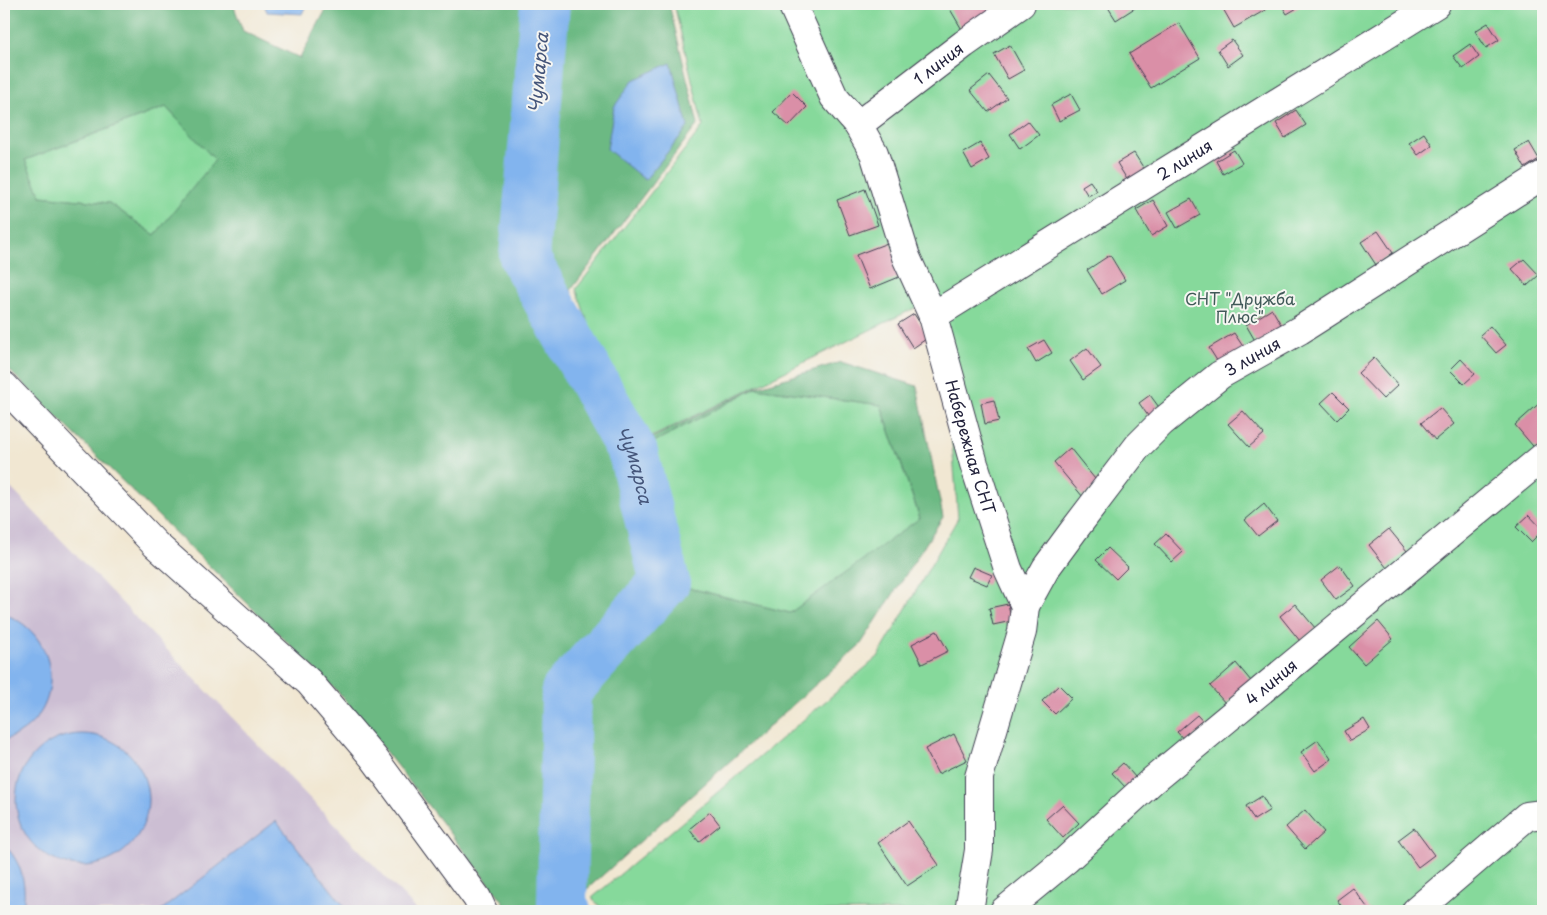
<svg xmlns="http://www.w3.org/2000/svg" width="1547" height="915" font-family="'Playpen Sans',sans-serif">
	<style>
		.industrial { fill: #ccbed3 }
		.green { fill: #86d99b; stroke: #547e6b }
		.forest { fill: #6cb983; stroke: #476e5f; fill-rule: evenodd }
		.water { fill: #82b4ee; stroke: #526b94 }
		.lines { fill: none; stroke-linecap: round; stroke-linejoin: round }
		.river { stroke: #82b4ee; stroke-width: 50 }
		.building { fill: #da8fa7 }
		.minor-casing { stroke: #414052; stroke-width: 30 }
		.minor { stroke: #fff; stroke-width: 28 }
		.labels { text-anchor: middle; stroke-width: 4; stroke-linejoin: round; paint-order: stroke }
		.street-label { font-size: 16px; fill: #22223b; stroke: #f6f6f2 }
		.park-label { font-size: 16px; fill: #405958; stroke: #f6f6f2 }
		.water-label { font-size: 18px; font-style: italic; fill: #44557a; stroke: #f6f6f2 }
	</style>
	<rect width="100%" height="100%" fill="#f6f6f2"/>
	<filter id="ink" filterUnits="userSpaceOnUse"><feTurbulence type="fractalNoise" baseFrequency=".02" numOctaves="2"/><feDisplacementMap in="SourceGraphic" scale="10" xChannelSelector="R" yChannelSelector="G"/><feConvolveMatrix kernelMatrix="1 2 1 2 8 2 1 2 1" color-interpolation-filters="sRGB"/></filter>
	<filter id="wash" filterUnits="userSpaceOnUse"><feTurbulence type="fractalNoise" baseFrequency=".0096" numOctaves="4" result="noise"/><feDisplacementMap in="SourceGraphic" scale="20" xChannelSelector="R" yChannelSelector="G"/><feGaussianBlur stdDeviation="1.12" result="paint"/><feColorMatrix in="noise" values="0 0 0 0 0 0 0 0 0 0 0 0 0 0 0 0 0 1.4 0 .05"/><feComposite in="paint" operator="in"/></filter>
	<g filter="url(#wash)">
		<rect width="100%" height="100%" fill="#f1e7d2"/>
		<!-- industrial -->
		<path class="industrial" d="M4,481L72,551L418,911H4Z"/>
		<!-- green -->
		<path class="green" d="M674,4H1543V911H604L592,898L878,657L958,518L949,405L919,306L633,446L576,289L703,126Z
			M166,107L216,160L155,235L109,203L41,196L25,160Z
			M756,388L881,405L920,519L790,613L665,582L633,453Z"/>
		<!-- forest -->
		<path class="forest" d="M4,4H233L243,31L300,58L329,4H669L698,124L571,290L632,448L756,387L841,362L917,386L943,517L861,644L576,899L586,911H506L503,901L342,696L4,365ZM166,107L215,160L155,235L109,203L41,196L25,160ZM756,388L881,405L920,518L790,613L665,582L633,453Z"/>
		<!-- water -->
		<path class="water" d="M264,4H307L302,14L267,12Z
			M671,63L688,127L645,180L607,149L614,107L633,80Z
			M4,614C64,635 67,720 4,740Z
			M16 800a66 66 0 1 1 132 0a66 66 0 1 1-132 0Z
			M276,821L348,911H160Z
			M4,845C22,861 28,888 22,911H4Z"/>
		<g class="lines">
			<!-- river -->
			<path class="river" id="s1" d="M545,4L524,257L633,453L665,582L566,691L562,906L566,911"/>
		</g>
		<g id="blocks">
			<!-- building -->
			<path class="building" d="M947,4H988L994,16L964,33Z
				M1106,4H1141L1116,20Z
				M1227,4H1265L1267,9L1234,28L1222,7Z
				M1281,4H1304L1287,14Z
				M1179,23L1200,58L1151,88L1129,54Z
				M1488,23L1499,40L1486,48L1475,31Z
				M1232,40L1243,55L1228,66L1218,50Z
				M1470,44L1479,57L1463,69L1453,56Z
				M1010,45L1024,70L1008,79L994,54Z
				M989,75L1007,98L988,112L970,90Z
				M792,92L807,107L789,126L773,112Z
				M1071,94L1080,110L1059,121L1051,105Z
				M1296,110L1306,125L1285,138L1276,123Z
				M1028,121L1039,135L1020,149L1010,134Z
				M1424,133L1432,145L1418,155L1409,143Z
				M1529,142L1539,159L1525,168L1515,150Z
				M980,143L989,159L972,169L963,153Z
				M1234,150L1242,163L1223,174L1216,161Z
				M1134,153L1148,175L1131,186L1117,163Z
				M1090,181L1097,191L1088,196L1082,186Z
				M865,189L878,225L850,235L837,200Z
				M1191,199L1200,215L1177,228L1168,212Z
				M1153,200L1168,226L1151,236L1136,210Z
				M1378,231L1393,253L1376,265L1361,242Z
				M890,242L904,275L870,289L856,255Z
				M1110,255L1125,280L1102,294L1087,270Z
				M1524,259L1539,275L1527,286L1512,269Z
				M1272,309L1283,328L1257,344L1246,325Z
				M914,314L929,337L913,348L898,324Z
				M1490,326L1506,345L1496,353L1480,335Z
				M1234,333L1246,351L1221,367L1209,348Z
				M1044,340L1052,353L1036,363L1028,349Z
				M1087,348L1101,367L1083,380L1070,361Z
				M1374,358L1398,385L1383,399L1358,373Z
				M1461,359L1475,374L1464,384L1450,370Z
				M1333,392L1349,408L1337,420L1321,403Z
				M1150,395L1164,414L1153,423L1139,403Z
				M994,400L999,421L985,424L981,403Z
				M1543,400V447L1538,452L1515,425Z
				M1440,408L1454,424L1435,440L1421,423Z
				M1243,411L1264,434L1249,447L1228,424Z
				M1070,448L1099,484L1083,497L1054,462Z
				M1264,504L1277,521L1258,536L1245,520Z
				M1529,515L1543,530L1531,542L1516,527Z
				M1389,529L1407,551L1387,568L1369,545Z
				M1166,534L1183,552L1172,562L1155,544Z
				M1108,548L1128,567L1116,579L1096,560Z
				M1340,565L1355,586L1336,600L1321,580Z
				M973,567L992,575L987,585L968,577Z
				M1008,604L1012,621L993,625L989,608Z
				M1295,604L1316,629L1300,641L1280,616Z
				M1378,621L1393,639L1364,664L1349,647Z
				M937,631L948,651L922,664L912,644Z
				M1236,663L1251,681L1226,704L1210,686Z
				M1059,685L1072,698L1055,714L1042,701Z
				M1197,715L1207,726L1187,743L1177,732Z
				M1364,719L1370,729L1350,741L1344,731Z
				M954,734L967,760L938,774L925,749Z
				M1318,740L1332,759L1315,771L1301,752Z
				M1123,763L1136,778L1126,788L1112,773Z
				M1262,796L1270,810L1254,820L1246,806Z
				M1062,805L1079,823L1063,838L1046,819Z
				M1305,810L1324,832L1305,849L1286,827Z
				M710,812L720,825L699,842L689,829Z
				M908,821L939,865L907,886L878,843Z
				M1414,828L1434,855L1418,867L1398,840Z
				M1353,888L1370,911H1345L1337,900Z"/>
		</g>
	</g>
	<g filter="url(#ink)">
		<use href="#blocks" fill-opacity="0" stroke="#414052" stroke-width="1"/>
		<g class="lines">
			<!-- minor casing -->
			<g class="minor-casing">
				<g id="minor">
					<path id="s2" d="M792,4L834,97L858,125L874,153L906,257L933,316L974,464L1008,569L1025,606L1022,632L979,777V850L969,911"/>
					<path id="s3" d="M858,125L964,44L1021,4"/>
					<path id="s4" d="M933,316L1436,4"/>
					<path d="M4,386L155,544L309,682L373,757L477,898L483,911"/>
					<path id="s5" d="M1025,606L1046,568L1074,530L1138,446L1162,422L1220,375L1300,330L1543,175"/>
					<path id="s6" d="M1004,911L1066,860L1152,781L1543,457"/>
					<path d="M1416,911L1527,816L1543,814"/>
				</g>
			</g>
			<!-- minor -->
			<use href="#minor" class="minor"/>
		</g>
	</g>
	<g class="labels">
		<!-- street labels -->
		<g class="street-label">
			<text dy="6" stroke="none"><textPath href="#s3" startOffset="101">1 линия</textPath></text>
			<text dy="6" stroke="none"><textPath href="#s4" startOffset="296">2 линия</textPath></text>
			<text dy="6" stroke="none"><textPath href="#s5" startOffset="342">3 линия</textPath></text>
			<text dy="6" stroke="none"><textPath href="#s2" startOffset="481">Набережная СНТ</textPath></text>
			<text dy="6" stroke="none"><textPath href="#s6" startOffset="352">4 линия</textPath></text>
		</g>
		<!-- park labels -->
		<g class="park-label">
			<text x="1240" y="305">СНТ "Дружба<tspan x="1240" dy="18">Плюс"</tspan></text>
		</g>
		<!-- water labels -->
		<g class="water-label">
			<text transform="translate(539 73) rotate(-85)" y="6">Чумарса</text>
			<text dy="6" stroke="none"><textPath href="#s1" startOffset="490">Чумарса</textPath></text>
		</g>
	</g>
	<!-- margin -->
	<rect width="1547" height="915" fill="none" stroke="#f6f6f2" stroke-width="20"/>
</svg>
